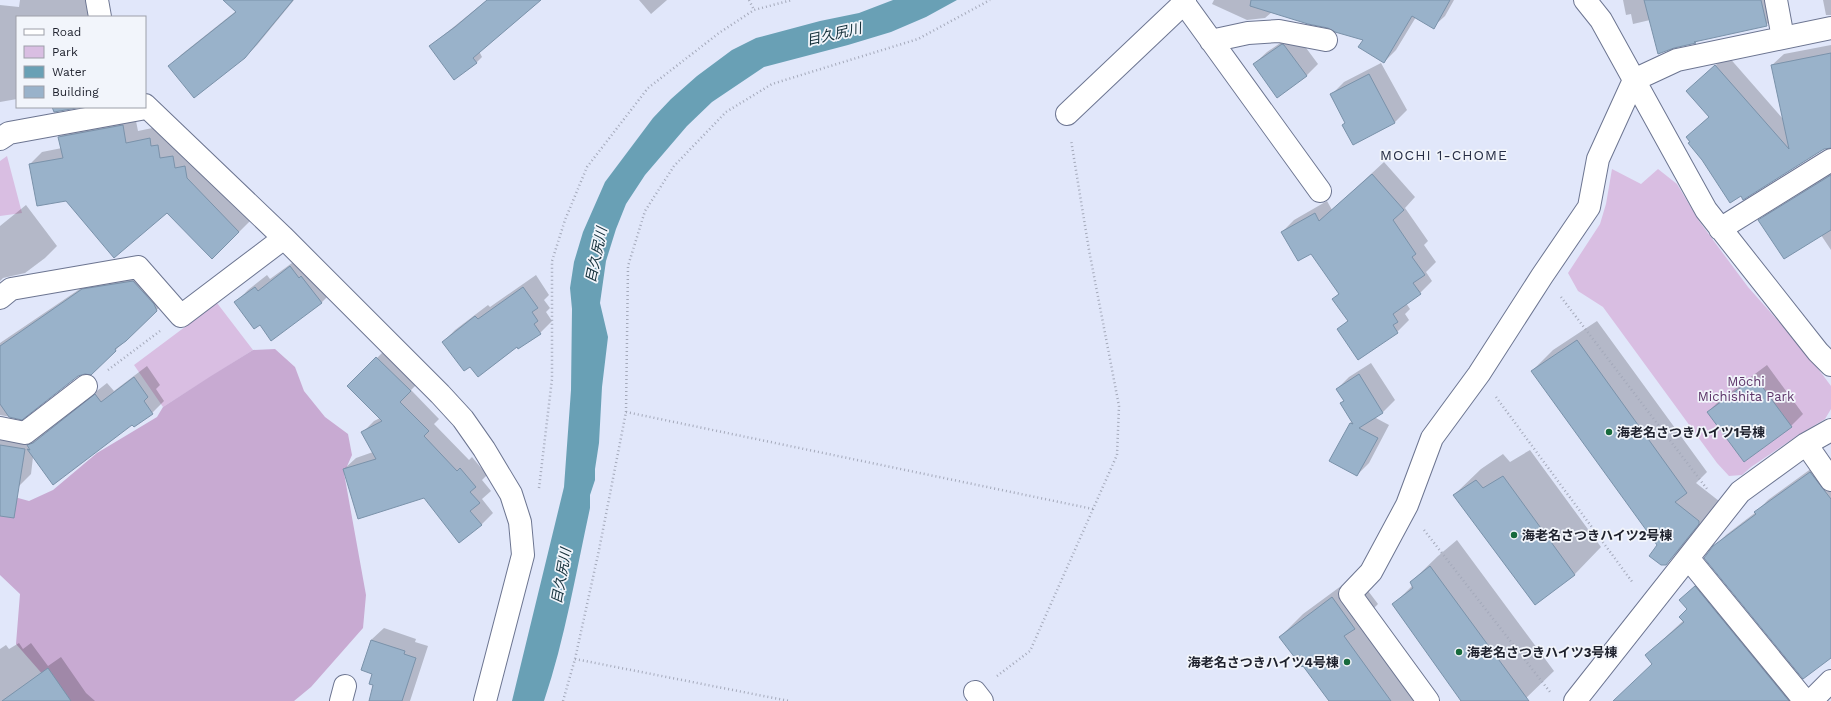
<svg xmlns="http://www.w3.org/2000/svg" width="1831" height="701" font-family="'Work Sans','Noto Sans JP',sans-serif">
	<style>
		.green { fill: #d9bee2 }
		.forest { fill: #c8aad2 }
		.water { fill: #69a0b5 }
		.shadow { fill: #0003 }
		.building { fill: #99b2ca; stroke: #7a92aa }
		.lines { fill: none; stroke-linecap: round; stroke-linejoin: round }
		.minor-casing { stroke: #6c7591; stroke-width: 24 }
		.path { stroke: #a4a9ba; stroke-width: 2.5; stroke-dasharray: 1 3; stroke-linecap: butt }
		.minor { stroke: #fff; stroke-width: 22 }
		.poi-dot { fill: #176a3c; stroke: #f2f5fb; stroke-width: 1.5 }
		.labels { text-anchor: middle; stroke-width: 3.5; stroke-linejoin: round; paint-order: stroke }
		.park-label { font-size: 13px; fill: #5d3569; stroke: #f2f5fb }
		.poi-label { font-size: 13px; font-weight: bold; fill: #1e212d; stroke: #f2f5fb; text-anchor: start }
		.water-label { font-size: 14px; font-style: italic; fill: #112d37; stroke: #f2f5fb }
		.neighbourhood-label { font-size: 14px; letter-spacing: 1px; fill: #272e46; stroke: #f2f5fb }
	</style>
	<rect width="100%" height="100%" fill="#e1e7fa"/>
	<!-- green -->
	<path class="green" d="M7,156L22,213L0,216V161Z
		M1612,169L1641,184L1658,169L1677,184L1699,221L1748,287L1804,350L1831,386V409L1825,419L1800,434L1751,467L1742,475L1729,476L1717,463L1603,307L1578,291L1568,273L1600,224L1606,204Z
		M217,303L253,350L163,407L134,365Z"/>
	<!-- forest -->
	<path class="forest" d="M275,349L295,367L304,391L325,417L348,434L352,455L344,473L366,595L363,628L311,687L294,701H66L16,644L20,594L0,575V493L29,501L53,490L97,453L157,417L163,407L211,376L253,350Z"/>
	<!-- water -->
	<path class="water" d="M893,0H957L926,17L891,32L848,45L764,67L712,102L687,126L645,175L626,204L616,229L606,261L600,303L608,337L602,387L599,443L595,469V480L590,495V508C576,572 565,639 544,701H512L564,487L571,390L572,309L570,288L574,262L583,232L605,182L653,118L671,99L697,76L732,50L756,38L820,21L859,13Z"/>
	<!-- shadow -->
	<path class="shadow" d="M20,0H95L93,17H17V99L0,102V5L19,7Z
		M230,0H294L257,45L244,58L170,66L182,54L236,11Z
		M487,0H539L479,51L482,57L476,63L430,46Z
		M639,0H667L651,14Z
		M1214,0H1454L1445,16L1433,27L1416,17L1396,50L1384,62L1364,40L1329,27L1272,12L1265,18L1247,20L1212,4Z
		M1623,0H1776L1778,13L1766,25L1698,40L1695,42L1674,47L1650,20L1633,24L1631,14L1626,15Z
		M1823,0H1831V15H1826Z
		M1295,33L1318,64L1306,76L1254,64L1267,52Z
		M1831,45V147L1824,148L1744,198L1687,137L1710,116L1687,91L1727,55L1783,119L1772,65L1784,54Z
		M1381,63L1407,110L1395,122L1343,125L1346,122L1332,94L1344,82Z
		M121,116L123,124L136,121L138,131L162,126L169,134L172,147L185,144L251,220L239,232L168,212L66,200L30,164L42,152L62,148L60,137L72,125Z
		M1384,162L1415,197L1405,208L1428,241L1424,245L1436,262L1426,272L1432,281L1420,293L1406,303L1410,309L1405,314L1409,320L1397,332L1338,330L1348,320L1334,299L1339,293L1311,252L1282,232L1294,220L1327,201L1332,210Z
		M1831,171V250L1821,235L1759,221L1770,209Z
		M26,205L57,246L45,258L25,273L3,278L0,281V290V226Z
		M303,255L333,291L321,303L260,323L236,302L248,290L267,275L270,279Z
		M146,269L169,298L91,374L85,373L78,375L22,419L0,415V343L96,278Z
		M536,275L549,295L544,300L550,308L546,312L552,321L540,333L519,348L517,346L470,365L443,342L455,330L488,305L490,307Z
		M1597,321L1707,472L1696,483L1719,501L1686,544L1666,564L1659,545L1532,371L1553,350Z
		M389,346L422,379L411,390L439,419L434,424L469,460L472,457L487,475L482,480L491,491L482,499L493,513L481,525L425,497L344,469L356,458L373,452L362,433L374,421L380,418L349,386Z
		M1371,363L1395,400L1383,412L1374,417L1389,425L1369,463L1357,475L1350,423L1352,422L1341,403L1344,400L1337,389L1349,377Z
		M1767,365L1803,414L1791,426L1708,412L1720,400Z
		M147,366L160,385L156,389L164,401L152,413L132,424L33,457L31,474L19,486L0,483V431L40,434L46,431L107,383L114,391Z
		M1530,450L1601,547L1575,574L1535,604L1454,495L1481,469L1503,454L1510,462Z
		M1823,460L1831,471V657L1714,547L1726,535L1756,512L1768,500Z
		M1457,540L1554,671L1523,701H1462L1393,605L1413,585L1411,582L1438,556Z
		M1710,571L1791,701H1615L1653,664L1646,655L1684,620L1688,609L1680,600Z
		M1356,575L1378,604L1368,614L1432,701H1330L1304,664L1280,637L1303,614Z
		M384,628L416,639L415,642L428,646L410,701H370L374,684L371,640Z
		M19,643L23,649L31,643L48,666L61,657L86,693L95,701H0V649L6,645L9,649Z"/>
	<!-- building -->
	<path class="building" d="M223,0H293L245,58L194,98L168,66L236,12Z
		M487,0H541L473,58L477,63L454,80L429,46L455,27Z
		M1251,0H1450L1434,29L1412,16L1384,63L1358,47L1363,40L1335,32L1328,28L1308,24L1250,6Z
		M1644,0H1761L1767,26L1694,42L1696,43L1674,48L1658,54Z
		M1282,44L1284,45L1307,76L1277,98L1253,64Z
		M1831,53V148L1824,149L1743,200L1741,196L1730,203L1702,160L1688,143L1690,142L1686,137L1709,117L1686,91L1715,65L1789,149L1771,65Z
		M1369,74L1395,123L1353,145L1342,125L1345,123L1330,94Z
		M52,107H82L54,112Z
		M123,125L126,143L150,138L151,146L158,145L160,158L173,156L175,168L185,166L187,178L239,232L212,259L167,213L114,258L66,201L37,206L29,164L63,158L58,137Z
		M1372,174L1404,210L1393,220L1416,254L1412,257L1425,275L1413,283L1421,294L1393,314L1398,322L1393,325L1398,333L1358,360L1337,329L1348,321L1332,299L1339,294L1311,254L1298,261L1281,232L1315,213L1319,221Z
		M1831,175V230L1784,259L1758,220Z
		M290,266L299,278L301,276L322,303L271,341L260,325L254,329L234,302L255,287L258,291Z
		M133,281L154,304L157,311L126,341L115,349L116,351L91,375L85,374L78,376L22,420L9,417L0,404V346L82,289Z
		M523,287L538,308L532,312L538,321L534,324L541,334L518,349L517,347L478,377L470,367L464,371L442,342L475,316L478,319Z
		M1577,340L1687,493L1675,502L1699,521V524L1666,565H1661L1649,556L1657,545L1531,371Z
		M376,357L411,391L400,402L429,431L424,436L457,471L460,468L476,487L470,492L480,503L470,511L482,525L459,543L424,498L358,519L343,469L376,459L361,432L382,421L347,386Z
		M1359,374L1383,413L1359,428L1378,438L1357,476L1329,461L1350,423L1353,424L1340,403L1344,401L1336,389Z
		M134,377L148,397L144,401L153,414L134,427L132,425L53,485L27,449L30,450L27,445L33,443L95,394L101,402Z
		M1755,377L1792,427L1744,462L1707,412Z
		M0,445L25,449L14,518L0,516Z
		M1810,472L1831,499V658L1803,679L1704,558L1713,546L1756,514L1754,512Z
		M1503,476L1575,575L1535,605L1453,495L1476,480L1483,488Z
		M1430,566L1529,701H1461L1392,604L1413,588L1410,582Z
		M1695,586L1789,701H1613L1652,664L1645,655L1684,622L1679,617L1687,609L1679,600Z
		M1332,597L1355,629L1344,636L1391,701H1329L1303,666L1302,667L1279,637Z
		M371,640L405,651L404,654L416,658L402,701H369L373,685L369,684L372,674L361,670Z
		M48,668L71,701H2Z"/>
	<g class="lines">
		<!-- minor casing -->
		<g class="minor-casing">
			<path id="minor" d="M97,0L100,17
				M1585,0L1601,20L1706,210L1818,352L1831,365
				M1776,0L1783,38
				M1184,3L1320,191
				M1211,41L1248,33L1279,31L1326,40
				M145,105L284,238L440,394L463,419L484,449L511,494L520,522L523,555L485,701
				M1067,114L1184,3L1185,0
				M0,139L9,133L146,108
				M1720,229L1831,160
				M0,298L11,289L138,267L181,316L284,238
				M0,428L25,433L86,386
				M1806,444L1831,480
				M1688,558L1805,701
				M975,692L982,701
				M341,701L345,686
				M1428,701L1350,594L1371,572L1407,505L1432,438L1479,374L1542,276L1589,207L1598,159L1634,80L1677,60L1831,28
				M1575,701L1740,492L1806,444L1831,430
				M1811,701L1831,681"/>
		</g>
		<!-- path -->
		<path class="path" d="M749,0L754,10
			M1561,297L1707,489
			M108,370L160,331
			M1496,397L1633,583
			M626,412L1093,509
			M539,488L552,379V261L565,220L587,167L648,88L719,33L754,10L792,0
			M1424,530L1550,692
			M575,659L789,701
			M997,676L1030,651L1117,455L1119,406L1089,250L1071,140
			M563,701L575,659L599,550L626,412L628,266L645,211L674,166L726,112L772,84L918,39L990,0"/>
		<!-- minor -->
		<use href="#minor" class="minor"/>
	</g>
	<!-- markers -->
	<g class="poi-dot">
		<circle cx="1609" cy="432" r="4"/>
		<circle cx="1514" cy="535" r="4"/>
		<circle cx="1459" cy="652" r="4"/>
		<circle cx="1347" cy="662" r="4"/>
	</g>
	<g class="labels">
		<!-- park labels -->
		<g class="park-label">
			<text x="1746" y="386">Mōchi<tspan x="1746" dy="15">Michishita Park</tspan></text>
		</g>
		<!-- poi labels -->
		<g class="poi-label">
			<text x="1617" y="437">海老名さつきハイツ1号棟</text>
			<text x="1522" y="540">海老名さつきハイツ2号棟</text>
			<text x="1467" y="657">海老名さつきハイツ3号棟</text>
			<text x="1339" y="667" text-anchor="end">海老名さつきハイツ4号棟</text>
		</g>
		<!-- water labels -->
		<g class="water-label">
			<text transform="translate(834 34) rotate(-13)" y="5">目久尻川</text>
			<text transform="translate(596 255) rotate(-78)" y="5">目久尻川</text>
			<text transform="translate(561 576) rotate(-80)" y="5">目久尻川</text>
		</g>
		<!-- neighbourhood labels -->
		<g class="neighbourhood-label">
			<text x="1444" y="160">MOCHI 1-CHOME</text>
		</g>
	</g>
	<!-- legend -->
	<rect x="16" y="16" width="130" height="92" fill="#f2f5fb" stroke="#9da0a9"/>
	<rect x="24" y="29" width="20" height="6" fill="#ffffff" stroke="#9da0a9"/>
	<text x="52" y="36" font-size="12" fill="#1e212d">Road</text>
	<rect x="24" y="46" width="20" height="12" fill="#d9bee2" stroke="#9da0a9"/>
	<text x="52" y="56" font-size="12" fill="#1e212d">Park</text>
	<rect x="24" y="66" width="20" height="12" fill="#69a0b5" stroke="#9da0a9"/>
	<text x="52" y="76" font-size="12" fill="#1e212d">Water</text>
	<rect x="24" y="86" width="20" height="12" fill="#99b2ca" stroke="#9da0a9"/>
	<text x="52" y="96" font-size="12" fill="#1e212d">Building</text>
</svg>
